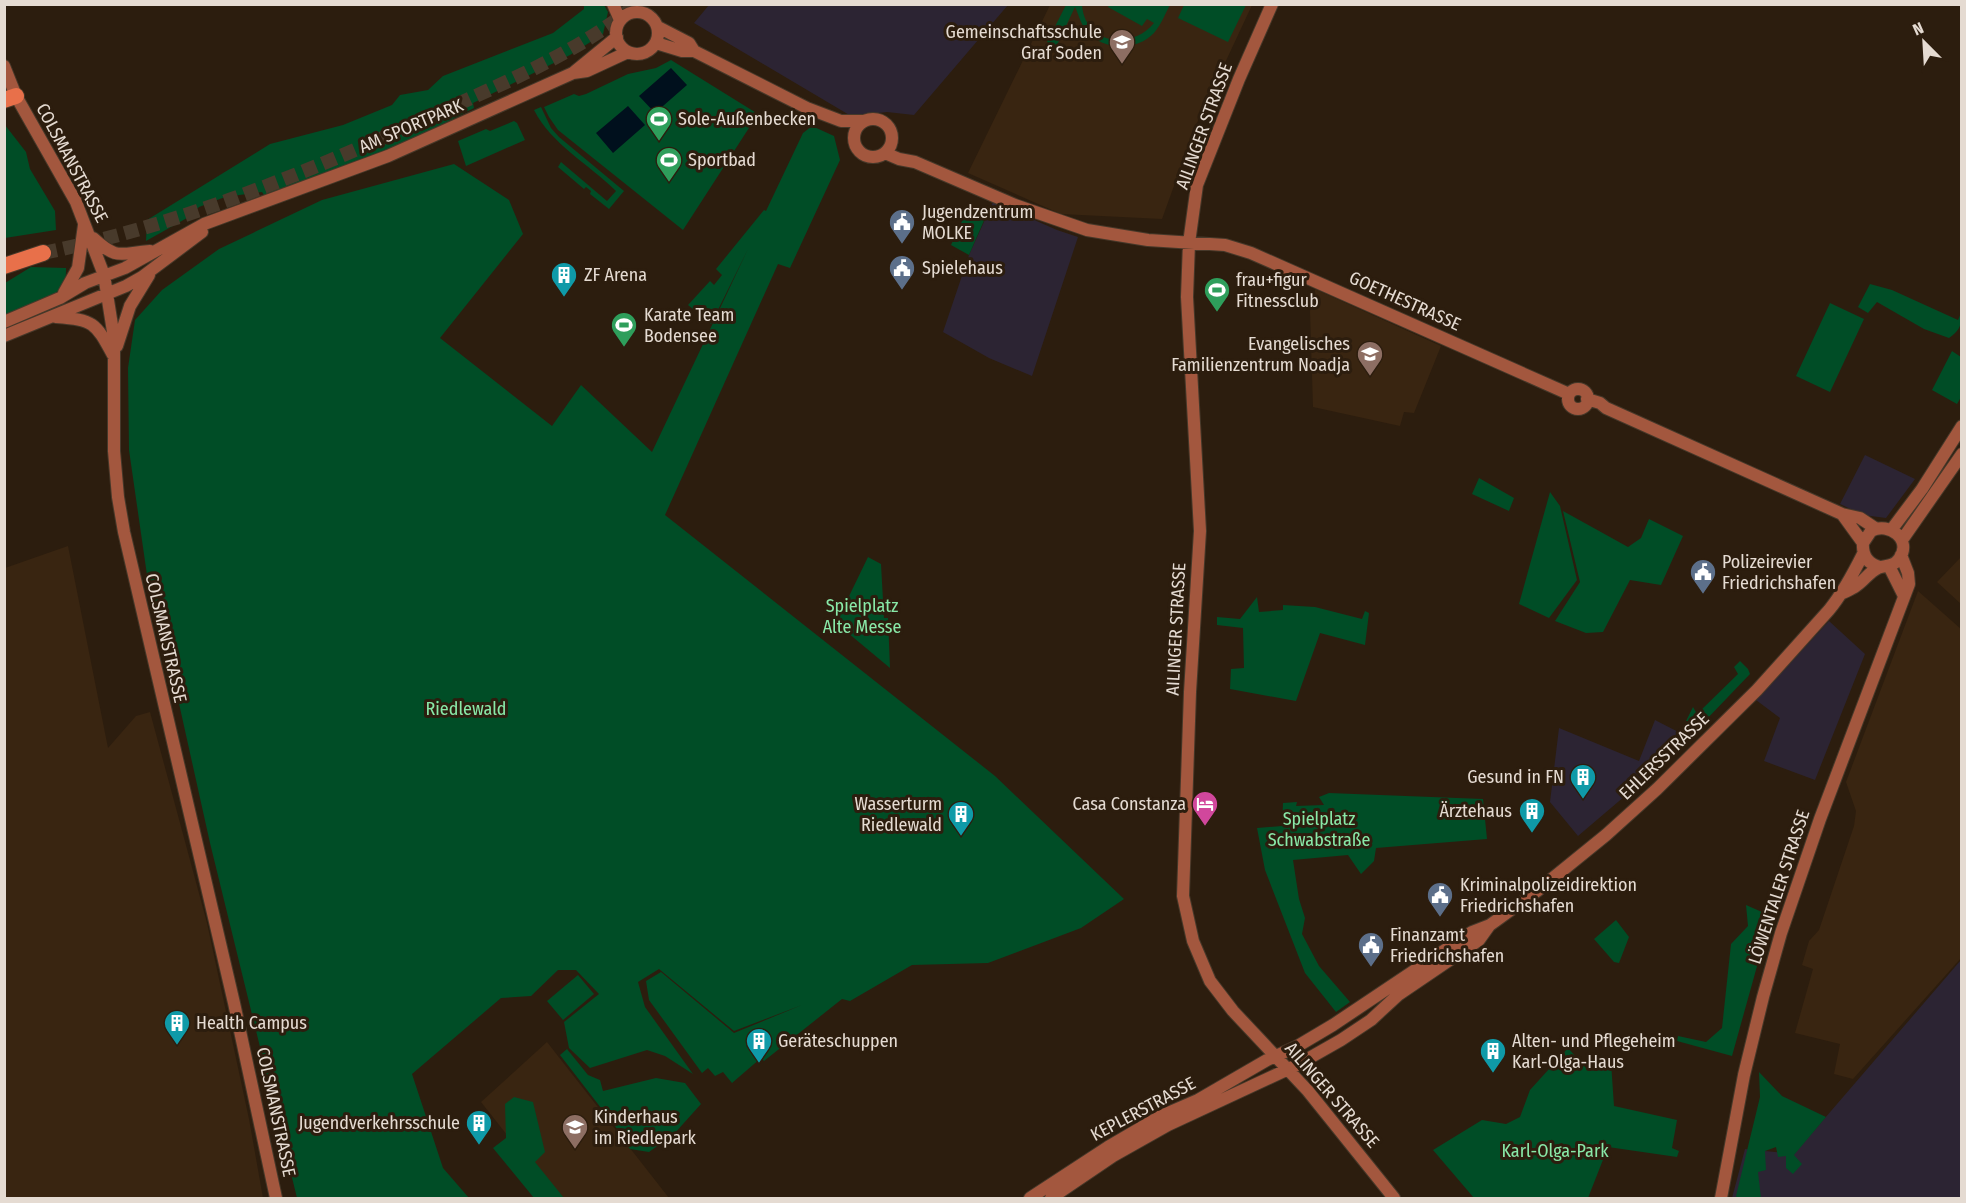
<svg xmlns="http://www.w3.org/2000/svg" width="1966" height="1203" font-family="'Fira Sans Condensed',sans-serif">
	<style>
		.commercial { fill: #2c2433 }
		.built { fill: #392511 }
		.green { fill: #004d26 }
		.water { fill: #00101d }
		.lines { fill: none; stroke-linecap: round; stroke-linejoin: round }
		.primary-tunnel { stroke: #483a2b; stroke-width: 14; stroke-dasharray: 14 7; stroke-linecap: butt }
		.secondary-casing { stroke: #463829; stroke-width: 14 }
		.highway-casing { stroke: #463829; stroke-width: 18 }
		.secondary { stroke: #a3573e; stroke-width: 12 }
		.highway { stroke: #e8704a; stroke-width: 16 }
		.labels { text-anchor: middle; stroke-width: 6; stroke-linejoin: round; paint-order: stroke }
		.poi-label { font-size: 18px; fill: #e5dbd2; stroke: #2c1d0e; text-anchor: start }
		.street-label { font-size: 18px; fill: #e5dbd2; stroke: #2c1d0e }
		.park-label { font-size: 18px; fill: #89e9a8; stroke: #2c1d0e }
	</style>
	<rect width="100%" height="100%" fill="#2c1d0e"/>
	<!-- commercial -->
	<path class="commercial" d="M709,5H1008L914,115L887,112L851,116L694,23Z
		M993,202L1057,230L1078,237L1032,376L989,358L943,332L969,255Z
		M1865,455L1915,479L1886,518L1863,515L1840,504Z
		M1829,621L1865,654L1815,780L1764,761L1780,718L1756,700Z
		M1655,720L1692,739L1578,836L1550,802L1559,728L1639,761Z
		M1961,960V1198H1732L1745,1149L1794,1154Z"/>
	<!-- built -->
	<path class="built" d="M1050,5H1252L1196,125L1162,219L1061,214L968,173Z
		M1315,289L1441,346L1414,413L1404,412L1400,426L1313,407L1310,311Z
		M68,546L108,748L136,716L150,712L207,923L249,1119L263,1198H5V568Z
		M1961,557V604L1937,582Z
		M1918,591L1961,629V958L1853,1079L1834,1074L1840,1044L1795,1033L1813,969L1802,965L1809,941L1819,930L1854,826L1856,811L1846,782Z
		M547,1042L669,1198H557L481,1102Z"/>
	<!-- green -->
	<path class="green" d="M584,5H604L608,12L603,34L570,55L473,103L474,108L417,137L367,159L264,195L262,192L225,197L199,207L187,218L146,241L147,220L270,144L343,125L392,105L400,95L428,90L443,76L553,33L584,9Z
		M1066,5H1082C1085,44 1131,51 1154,23L1147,19L1142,26L1108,7L1109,5H1170C1165,14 1161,25 1154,33C1137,51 1104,51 1087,32C1081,24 1079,16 1075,7L1056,47L1047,42Z
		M1184,5V4L1246,5L1228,42L1178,18Z
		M671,60L758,114L683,230L558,130L549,117L544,107L574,94L579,96L586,94L628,74L656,68Z
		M541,107L551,128L559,137L624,191L609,209L590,194L591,191L586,187L584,189L558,167L561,162L607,201L616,191C589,164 552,145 534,110Z
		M514,121L517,123L525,140L466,166L458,141L486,129L490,131Z
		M5,125L26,152L30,169L55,211L56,230L5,238Z
		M812,126L834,136L840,160L790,268L778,264L665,515L995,776L1124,899L1081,928L988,963L912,965L850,1001L842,999L764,1061L761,1058L732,1083L723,1072L715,1076L708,1068L702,1073L649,1000L646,981L661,972L734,1033L802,1005L734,1031L659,969L638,982L645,1007L693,1074L665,1056L647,1050L590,1068L569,1048L564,1022L599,994L576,970H558L531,996L501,998L412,1074L443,1168L469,1198H297L210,843L176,690L162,643L148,582L129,450L128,368L135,320L162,290L219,249L322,200L454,164L509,200L523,234L440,338L552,426L581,385L652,452L748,249L711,324L688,305L710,281L714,285L722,275L716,269L764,210L766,211L803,133Z
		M968,208L986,216L969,255L951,245Z
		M31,267L66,268C66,273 66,279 64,283C54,302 23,309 5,316V283Z
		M1870,284L1892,290L1958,320L1961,313C1962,326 1959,331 1949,338L1924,329L1877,302L1868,313L1858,307Z
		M1830,303L1864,319L1830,392L1796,376Z
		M1952,351L1961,357V397L1957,404L1932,390Z
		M1479,478L1514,498L1509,511L1472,494Z
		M1550,492L1560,506L1577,580L1549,618L1519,604Z
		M1563,511L1628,547L1641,538L1649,519L1683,536L1661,585L1630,580L1603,632L1586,633L1555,621L1580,582Z
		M868,557L881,564L884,618H888L890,668L836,623Z
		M1257,597L1259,612L1283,610V605L1315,607L1362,619L1365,611L1369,613L1365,645L1320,633L1296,701L1230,689L1231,669L1244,668L1243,628L1217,625V617L1240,619Z
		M1740,661L1748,669L1750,674L1704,722L1686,721L1693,707L1697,714L1738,674L1734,667Z
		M1329,793L1483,799L1487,839L1376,848L1374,861L1361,874L1348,855L1293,860L1299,899L1305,918L1302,934L1319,966L1350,1002L1336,1012L1305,973L1265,870L1257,828L1282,826L1283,803L1297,802L1296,806L1324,805L1319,797Z
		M1746,905L1771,916L1732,1056L1677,1041L1678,1036L1706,1042L1722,1028L1731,944L1748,926Z
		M1616,920L1629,937L1619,963L1614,962L1594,939Z
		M578,975L594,994L563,1020L547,1001Z
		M1568,1048L1586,1068L1602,1055L1611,1062L1614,1106L1677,1120L1672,1148L1679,1151L1677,1157L1608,1147L1588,1198H1474L1433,1150L1482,1120L1506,1124L1520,1117L1530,1090Z
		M567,1049L588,1075L600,1080L603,1091L656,1078L685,1083L701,1104L674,1134L649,1152L630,1149L624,1141L625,1139L560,1055Z
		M1759,1072L1782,1096L1826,1117L1794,1155L1802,1164L1793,1174L1786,1168V1156L1778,1157L1776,1147L1765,1151L1766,1170L1758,1172L1761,1198H1737L1736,1196L1760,1097Z
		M514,1097L533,1102L545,1152L535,1162L564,1198H534L493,1148L506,1138L505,1104Z"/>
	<!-- water -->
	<path class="water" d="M671,68L687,85L655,113L639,96Z
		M628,106L645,125L613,153L596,133Z"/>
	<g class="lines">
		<!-- primary-tunnel -->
		<path class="primary-tunnel" d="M43,253C181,225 311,171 438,113C506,82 579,52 637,4"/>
		<!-- secondary casing -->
		<g class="secondary-casing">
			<path id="secondary" d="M613,4L620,20
				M1272,4L1239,79L1197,185L1189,243L1187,297L1200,531L1190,692L1183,896L1193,941L1210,981L1233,1011L1308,1091L1394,1198
				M616 33a21 21 0 1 1 42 0a21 21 0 1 1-42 0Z
				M658,27L689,43L694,51
				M656,43L682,51H694L807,108L841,121H862
				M4,66L16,96L76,202L104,275L114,338V451L118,497L124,532L234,1003L276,1198
				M573,73L617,37
				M854 138a19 19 0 1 1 38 0a19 19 0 1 1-38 0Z
				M885,153L899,159L915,162L1015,205L1087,230L1148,240L1225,245L1251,253L1569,394
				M93,238C118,261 120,253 150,251
				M64,293L78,268L84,225
				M56,317C94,320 95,322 113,355
				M4,322L60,298L85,283L125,268L204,224L388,156L573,73L587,71L628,52
				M4,336L126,286L142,277L202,232
				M117,346L130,306L149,275
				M1568 399a10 10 0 1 1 20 0a10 10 0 1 1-20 0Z
				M1587,399L1600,403L1606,408L1842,514L1860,518L1875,528
				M1842,514L1863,543
				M1892,529L1922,489L1962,426
				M1902,540L1962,454
				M1889,566L1904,596
				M1843,593C1847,591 1852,589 1856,586C1864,581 1869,572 1878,568C1886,565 1893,567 1899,559C1913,540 1889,521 1871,531L1863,543C1862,556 1868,564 1880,567
				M1030,1198L1108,1147L1161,1116L1198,1100L1267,1060L1296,1047L1333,1025L1472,932L1490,925L1537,891L1606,835L1657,789L1757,690L1829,610C1843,593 1853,574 1863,554
				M1051,1198L1113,1156L1168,1125L1297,1065L1341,1040L1371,1020L1398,995L1479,940L1489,926
				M1721,1198L1744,1075L1763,997L1781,933L1820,819L1909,584L1908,573L1901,555"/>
		</g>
		<!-- highway casing -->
		<g class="highway-casing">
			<path id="highway" d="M4,100L16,96
				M4,266L43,253"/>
		</g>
		<!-- secondary -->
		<use href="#secondary" class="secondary"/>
		<!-- highway -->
		<use href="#highway" class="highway"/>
	</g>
	<!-- icons -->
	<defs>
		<g id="school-pin" transform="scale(1.35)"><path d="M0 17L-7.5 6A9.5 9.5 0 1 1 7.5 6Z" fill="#8d6e63" stroke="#2c1d0e"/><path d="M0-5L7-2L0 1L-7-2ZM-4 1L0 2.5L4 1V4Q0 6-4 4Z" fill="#fff"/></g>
		<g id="stadium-pin" transform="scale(1.35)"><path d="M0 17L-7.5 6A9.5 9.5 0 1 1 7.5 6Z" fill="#2e9e5b" stroke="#2c1d0e"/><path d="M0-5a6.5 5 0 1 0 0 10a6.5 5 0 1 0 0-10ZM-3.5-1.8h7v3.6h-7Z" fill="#fff"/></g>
		<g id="civic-pin" transform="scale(1.35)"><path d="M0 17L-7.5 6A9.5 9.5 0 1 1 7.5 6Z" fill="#5c6f8a" stroke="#2c1d0e"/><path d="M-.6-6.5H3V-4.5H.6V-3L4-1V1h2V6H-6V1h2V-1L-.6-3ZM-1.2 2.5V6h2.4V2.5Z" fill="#fff"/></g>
		<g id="building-pin" transform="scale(1.35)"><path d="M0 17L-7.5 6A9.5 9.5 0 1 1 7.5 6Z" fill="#0f9aa8" stroke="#2c1d0e"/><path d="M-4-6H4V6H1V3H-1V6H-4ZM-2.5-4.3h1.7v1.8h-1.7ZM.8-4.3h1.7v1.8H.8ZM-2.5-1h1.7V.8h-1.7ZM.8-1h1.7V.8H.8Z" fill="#fff"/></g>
		<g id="hotel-pin" transform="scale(1.35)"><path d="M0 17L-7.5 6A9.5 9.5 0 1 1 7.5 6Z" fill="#d1479c" stroke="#2c1d0e"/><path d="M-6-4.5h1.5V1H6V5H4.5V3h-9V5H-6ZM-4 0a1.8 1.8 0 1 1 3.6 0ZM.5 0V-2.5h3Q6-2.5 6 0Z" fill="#fff"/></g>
	</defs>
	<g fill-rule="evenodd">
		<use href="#school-pin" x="1122" y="42"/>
		<use href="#stadium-pin" x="659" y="119"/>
		<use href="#stadium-pin" x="669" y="160"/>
		<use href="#civic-pin" x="902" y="222"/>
		<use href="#civic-pin" x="902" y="268"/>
		<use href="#building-pin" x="564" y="275"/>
		<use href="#stadium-pin" x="1217" y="290"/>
		<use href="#stadium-pin" x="624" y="325"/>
		<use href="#school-pin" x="1370" y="354"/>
		<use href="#civic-pin" x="1703" y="572"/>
		<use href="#building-pin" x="1583" y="777"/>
		<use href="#hotel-pin" x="1205" y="804"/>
		<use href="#building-pin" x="1532" y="811"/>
		<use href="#building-pin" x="961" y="814"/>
		<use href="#civic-pin" x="1440" y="895"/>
		<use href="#civic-pin" x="1371" y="945"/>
		<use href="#building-pin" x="177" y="1023"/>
		<use href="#building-pin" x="759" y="1041"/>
		<use href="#building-pin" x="1493" y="1051"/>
		<use href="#building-pin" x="479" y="1123"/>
		<use href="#school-pin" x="575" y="1127"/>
	</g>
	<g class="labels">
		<!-- poi labels -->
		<g class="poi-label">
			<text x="1102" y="38" text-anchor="end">Gemeinschaftsschule<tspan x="1102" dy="21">Graf Soden</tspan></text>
			<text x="678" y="125">Sole-Außenbecken</text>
			<text x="688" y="166">Sportbad</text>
			<text x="922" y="218">Jugendzentrum<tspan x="922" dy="21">MOLKE</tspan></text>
			<text x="922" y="274">Spielehaus</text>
			<text x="584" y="281">ZF Arena</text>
			<text x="1236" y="286">frau+figur<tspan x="1236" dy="21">Fitnessclub</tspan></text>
			<text x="644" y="321">Karate Team<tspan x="644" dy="21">Bodensee</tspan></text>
			<text x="1350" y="350" text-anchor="end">Evangelisches<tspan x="1350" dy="21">Familienzentrum Noadja</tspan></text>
			<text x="1722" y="568">Polizeirevier<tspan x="1722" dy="21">Friedrichshafen</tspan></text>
			<text x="1564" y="783" text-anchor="end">Gesund in FN</text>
			<text x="942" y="810" text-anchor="end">Wasserturm<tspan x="942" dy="21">Riedlewald</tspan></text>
			<text x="1186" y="810" text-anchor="end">Casa Constanza</text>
			<text x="1512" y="817" text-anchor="end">Ärztehaus</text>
			<text x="1460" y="891">Kriminalpolizeidirektion<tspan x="1460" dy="21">Friedrichshafen</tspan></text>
			<text x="1390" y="941">Finanzamt<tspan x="1390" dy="21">Friedrichshafen</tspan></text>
			<text x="196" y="1029">Health Campus</text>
			<text x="778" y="1047">Geräteschuppen</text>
			<text x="1512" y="1047">Alten- und Pflegeheim<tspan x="1512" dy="21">Karl-Olga-Haus</tspan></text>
			<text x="594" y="1123">Kinderhaus<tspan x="594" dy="21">im Riedlepark</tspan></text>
			<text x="460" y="1129" text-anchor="end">Jugendverkehrsschule</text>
		</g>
		<!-- street labels -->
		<g class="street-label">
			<text transform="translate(411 126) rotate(-23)" y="6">AM SPORTPARK</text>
			<text transform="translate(1204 126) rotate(-70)" y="6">AILINGER STRASSE</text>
			<text transform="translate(72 163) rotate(62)" y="6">COLSMANSTRASSE</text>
			<text transform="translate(1405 301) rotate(24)" y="6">GOETHESTRASSE</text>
			<text transform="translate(1176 629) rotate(-87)" y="6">AILINGER STRASSE</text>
			<text transform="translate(166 638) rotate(77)" y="6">COLSMANSTRASSE</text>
			<text transform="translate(1664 756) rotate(-44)" y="6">EHLERSSTRASSE</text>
			<text transform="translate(1779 887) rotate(-72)" y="6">LÖWENTALER STRASSE</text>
			<text transform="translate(1332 1095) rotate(49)" y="6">AILINGER STRASSE</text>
			<text transform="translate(1143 1109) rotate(-28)" y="6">KEPLERSTRASSE</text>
			<text transform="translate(276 1112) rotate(78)" y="6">COLSMANSTRASSE</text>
		</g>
		<!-- park labels -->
		<g class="park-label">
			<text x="862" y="612">Spielplatz<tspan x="862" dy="21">Alte Messe</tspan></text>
			<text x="466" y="715">Riedlewald</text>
			<text x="1319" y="825">Spielplatz<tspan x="1319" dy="21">Schwabstraße</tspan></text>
			<text x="1555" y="1157">Karl-Olga-Park</text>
		</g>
	</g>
	<!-- border -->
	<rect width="1966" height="1203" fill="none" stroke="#e5dbd2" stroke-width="12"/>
	<!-- north arrow -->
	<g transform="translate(1924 42) rotate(336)" stroke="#2c1d0e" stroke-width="4.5" paint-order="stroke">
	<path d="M0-4.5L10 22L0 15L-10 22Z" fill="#e5dbd2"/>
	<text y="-9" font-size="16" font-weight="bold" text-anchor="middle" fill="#e5dbd2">N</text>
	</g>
</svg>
